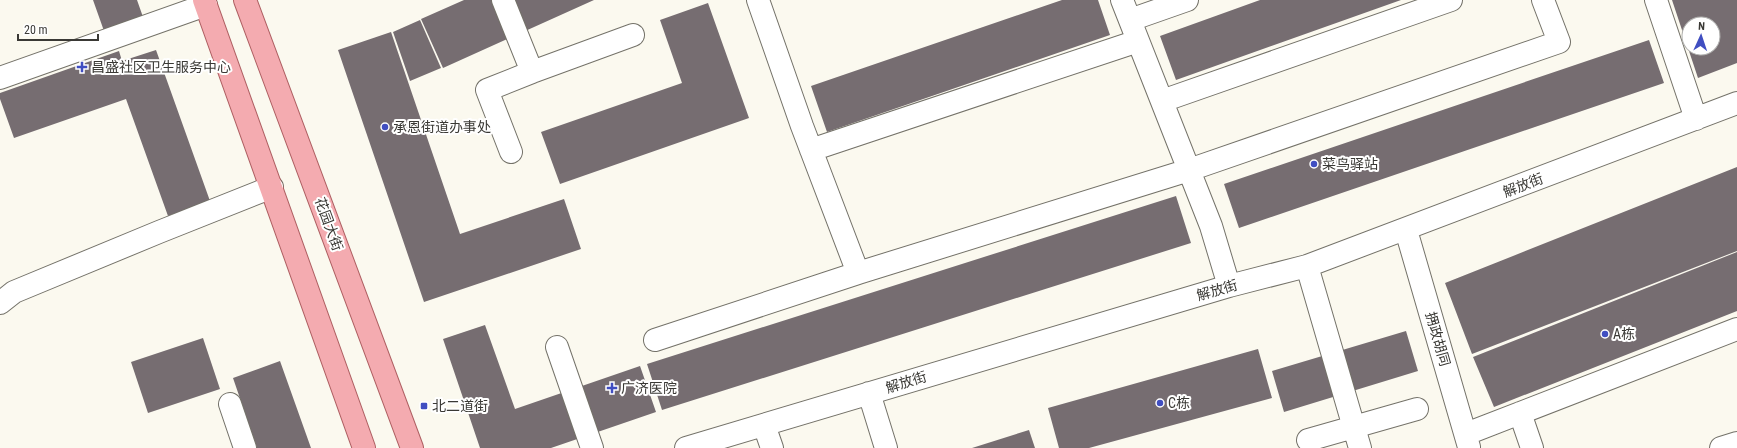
<svg xmlns="http://www.w3.org/2000/svg" width="1737" height="448" font-family="'Roboto Condensed','Noto Sans SC',sans-serif">
	<style>
		.building { fill: #766d71; fill-rule: evenodd }
		.lines { fill: none; stroke-linecap: round; stroke-linejoin: round }
		.minor-casing { stroke: #747269; stroke-width: 24 }
		.major-casing { stroke: #ae5f62; stroke-width: 24 }
		.minor { stroke: #fff; stroke-width: 22 }
		.major { stroke: #f4abb0; stroke-width: 22 }
		.poi-dot { fill: #404ec1; stroke: #fff; stroke-width: 1.5 }
		.labels { text-anchor: middle; stroke-width: 4; stroke-linejoin: round; paint-order: stroke }
		.poi-label { font-size: 14px; fill: #3a3935; stroke: #fff; text-anchor: start }
		.street-label { font-size: 14px; fill: #3a3935; stroke: #fff }
	</style>
	<rect width="100%" height="100%" fill="#fbf9ef"/>
	<!-- building -->
	<path class="building" d="M93,0H137L143,17L104,31Z
		M464,0H594L443,68L421,19Z
		M1062,0H1098L1110,35L827,132L811,86Z
		M1260,0H1401L1176,80L1160,36Z
		M1672,0H1737V63L1698,78ZM1689,24H1713V48H1689Z
		M708,3L749,118L560,184L541,132L682,83L660,20Z
		M420,20L441,68L410,81L393,32Z
		M391,32L460,234L564,199L581,249L424,302L338,50Z
		M1649,40L1664,83L1239,228L1224,184Z
		M156,50L210,201L168,216L126,99L14,138L0,99V93L119,51L122,61Z
		M1737,167V251L1472,354L1445,283Z
		M1176,196L1191,243L662,410L647,364Z
		M1737,252V311L1494,407L1473,357Z
		M485,325L515,409L640,366L656,412L551,448H480L443,339Z
		M1406,331L1418,371L1284,412L1272,371Z
		M203,338L220,389L148,413L131,362Z
		M1258,349L1272,398L1089,448H1059L1048,408Z
		M280,361L311,448H257L233,378Z
		M1029,430L1035,448H972Z"/>
	<g class="lines">
		<!-- minor casing -->
		<g class="minor-casing">
			<path id="minor" d="M503,0L532,72L633,35
				M758,0L802,126L858,273L1189,170L1559,42L1543,0
				M1122,0L1211,226L1229,286
				M1656,0L1696,119
				M1130,20L1187,0
				M0,78L206,5
				M1162,101L1451,0
				M811,150L1138,41
				M511,152L487,90L532,72
				M1406,230L1469,447
				M1307,266L1360,448
				M0,303L14,292L159,232L272,187
				M655,340L858,273
				M557,347L592,448
				M869,393L886,448
				M230,404L245,448
				M1520,413L1532,448
				M764,425L772,448
				M1466,434L1737,329
				M1308,440L1417,409
				M686,448L1229,286L1307,266L1737,103
				M1721,448L1737,443"/>
		</g>
		<!-- major casing -->
		<g class="major-casing">
			<path id="major" d="M204,0L364,448
				M245,0L412,448"/>
		</g>
		<!-- minor -->
		<use href="#minor" class="minor"/>
		<!-- major -->
		<use href="#major" class="major"/>
	</g>
	<!-- markers -->
	<g class="poi-dot">
		<path d="M80 61h4v4h4v4h-4v4h-4v-4h-4v-4h4z"/>
		<circle cx="385" cy="127" r="4"/>
		<circle cx="1314" cy="164" r="4"/>
		<circle cx="1605" cy="334" r="4"/>
		<path d="M610 382h4v4h4v4h-4v4h-4v-4h-4v-4h4z"/>
		<circle cx="1160" cy="403" r="4"/>
		<rect x="420" y="402" width="8" height="8" rx="2"/>
	</g>
	<g class="labels">
		<!-- poi labels -->
		<g class="poi-label">
			<text x="91" y="72">昌盛社区卫生服务中心</text>
			<text x="393" y="132">承恩街道办事处</text>
			<text x="1322" y="169">菜鸟驿站</text>
			<text x="1613" y="339">A栋</text>
			<text x="621" y="393">广济医院</text>
			<text x="1168" y="408">C栋</text>
			<text x="432" y="411">北二道街</text>
		</g>
		<!-- street labels -->
		<g class="street-label">
			<text transform="translate(1523 185) rotate(-21)" y="5">解放街</text>
			<text transform="translate(329 224) rotate(70)" y="5">花园大街</text>
			<text transform="translate(1217 290) rotate(-16)" y="5">解放街</text>
			<text transform="translate(1438 339) rotate(74)" y="5">拥政胡同</text>
			<text transform="translate(906 382) rotate(-17)" y="5">解放街</text>
		</g>
	</g>
	<!-- north arrow -->
	<g transform="translate(1701 36) rotate(3)"><circle r="19" fill="#ffffff" stroke="#b0b0ae"/>
	<path d="M0-3L7 15L0 10L-7 15Z" fill="#404ec1"/>
	<text y="-6" font-size="11" font-weight="bold" text-anchor="middle" fill="#3a3935">N</text>
	</g>
	<!-- scale -->
	<path d="M18 34v6h80v-6" fill="none" stroke="#3a3935" stroke-width="2"/>
	<text x="24" y="34" font-size="12" fill="#3a3935" stroke="#ffffff" stroke-width="3" paint-order="stroke">20 m</text>
</svg>
